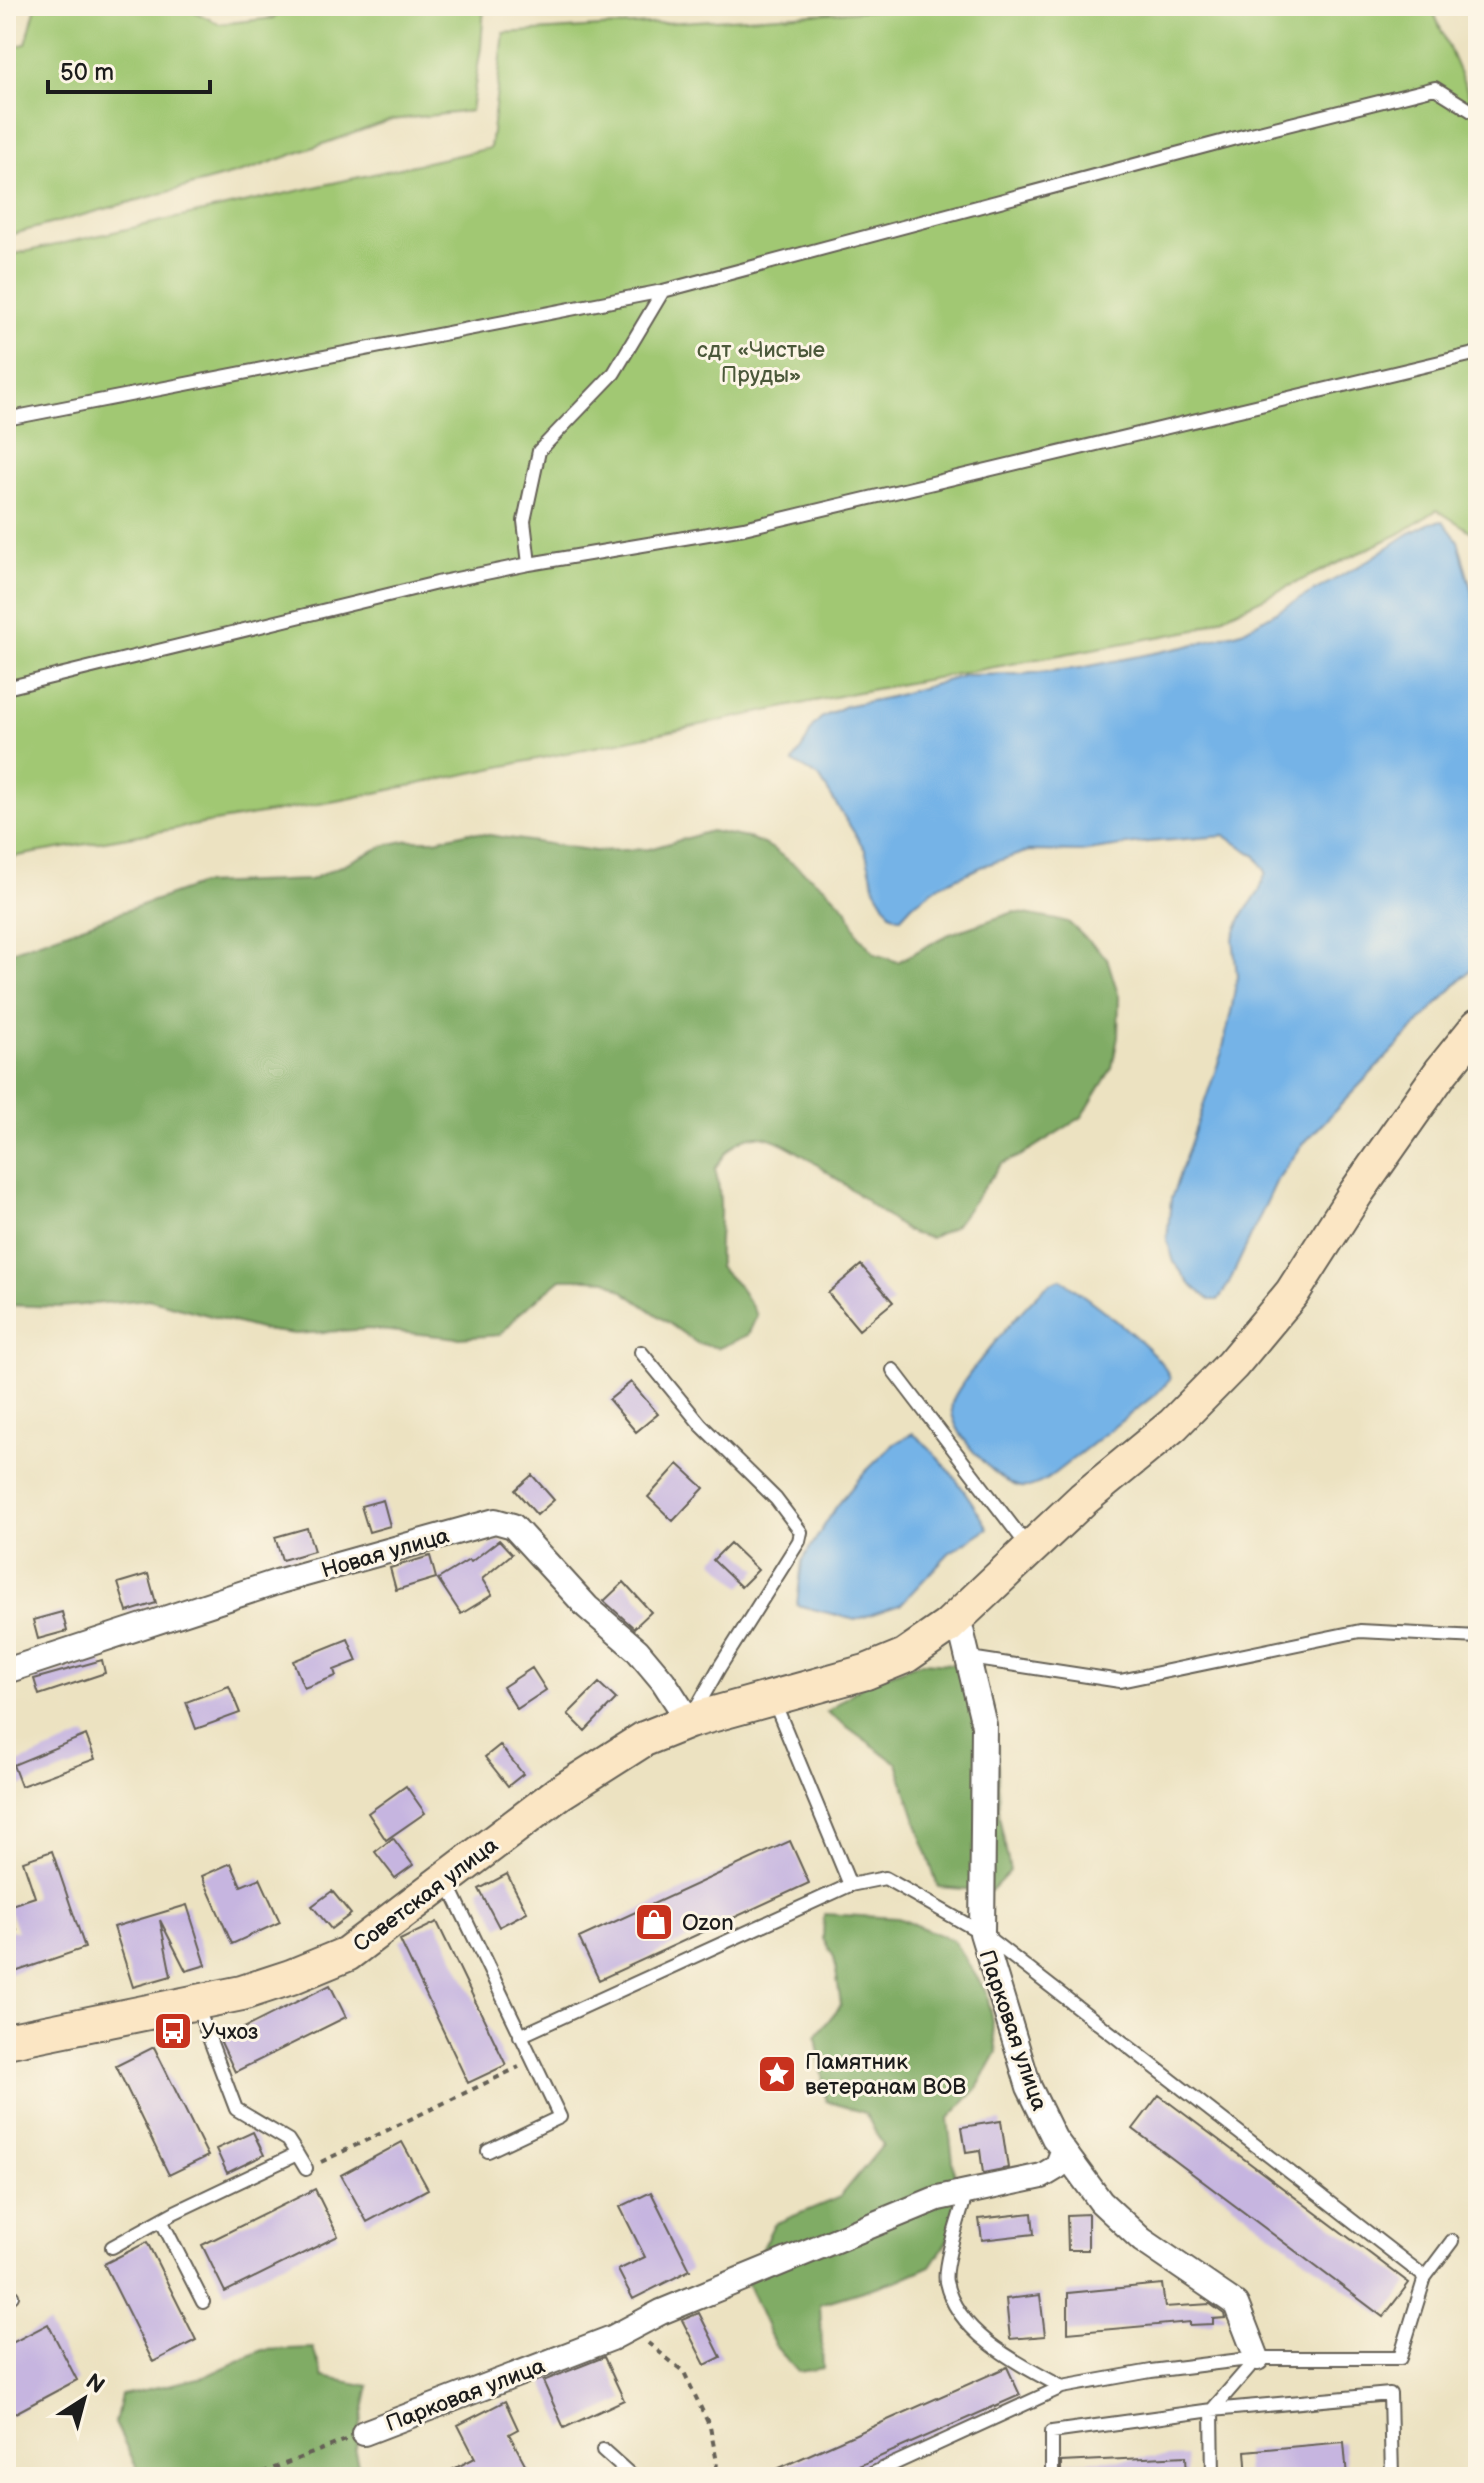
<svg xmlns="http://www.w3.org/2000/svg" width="1484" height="2483" font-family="'Balsamiq Sans',sans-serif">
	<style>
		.green { fill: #a1c873; stroke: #5e7248; stroke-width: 2 }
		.forest { fill: #80ac65; stroke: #4e6440; stroke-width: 2 }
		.water { fill: #74b3e7; stroke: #486882; stroke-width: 2 }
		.building { fill: #c6b5e0 }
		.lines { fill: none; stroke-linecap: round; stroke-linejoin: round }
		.service-casing { stroke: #656156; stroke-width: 16 }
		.minor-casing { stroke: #656156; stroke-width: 28 }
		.secondary-casing { stroke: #656156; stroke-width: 38 }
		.path { stroke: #656156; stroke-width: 4; stroke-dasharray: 6 6; stroke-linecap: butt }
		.service { stroke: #fff; stroke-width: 12 }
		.minor { stroke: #fff; stroke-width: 24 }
		.secondary { stroke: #fbe6c4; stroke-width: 34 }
		.labels { text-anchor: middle; stroke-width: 6; stroke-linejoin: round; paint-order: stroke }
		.park-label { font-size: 22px; fill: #4b583a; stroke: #fcf5e5 }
		.street-label { font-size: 22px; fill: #1c1c1c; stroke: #fcf5e5 }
		.poi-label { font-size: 22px; fill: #1c1c1c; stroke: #fcf5e5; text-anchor: start }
	</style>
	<rect width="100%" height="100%" fill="#fcf5e5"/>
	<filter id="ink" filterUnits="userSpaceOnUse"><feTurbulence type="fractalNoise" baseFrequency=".0125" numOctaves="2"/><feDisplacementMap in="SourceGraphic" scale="16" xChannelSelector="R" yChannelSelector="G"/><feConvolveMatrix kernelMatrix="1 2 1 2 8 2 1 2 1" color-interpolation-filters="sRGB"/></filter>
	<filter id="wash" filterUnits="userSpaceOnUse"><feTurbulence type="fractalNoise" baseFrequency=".006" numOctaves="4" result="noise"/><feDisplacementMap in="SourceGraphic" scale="32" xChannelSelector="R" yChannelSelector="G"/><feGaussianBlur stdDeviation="1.8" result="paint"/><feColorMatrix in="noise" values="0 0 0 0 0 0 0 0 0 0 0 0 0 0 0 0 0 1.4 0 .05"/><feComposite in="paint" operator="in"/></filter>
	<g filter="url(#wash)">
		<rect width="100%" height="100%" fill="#ece2c1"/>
		<!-- green -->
		<path class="green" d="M36,6H183L219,24L274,18L283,6H484L481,47L471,111L391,120L249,170L6,236V48L26,44Z
			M941,6H1431L1478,116V536L1437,510L1399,534L1196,630L853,693L342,800L6,858V256L490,148L504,33Z"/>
		<!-- forest -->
		<path class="forest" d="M711,831L752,839L770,847L826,888L846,908L859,936L875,954L898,962L947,935L1014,912L1068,922L1107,958L1119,997L1118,1037L1112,1068L1082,1117L1020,1156L1001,1164L955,1226L931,1238C923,1236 914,1235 907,1231C876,1212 789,1133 756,1136C736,1138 725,1153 715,1169C725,1206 717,1231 719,1267L741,1289L757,1315L748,1335L719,1348L697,1343L607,1280L586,1279H561L519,1314L500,1335L459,1338L369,1329L295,1334L263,1330L148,1299L60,1307L6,1305V953L201,884L310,880L386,845L409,840H435L470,832L595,851L649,849Z
			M922,1662L966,1665L997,1745L999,1815L1010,1871L991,1891L938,1887L897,1763L827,1712L866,1683Z
			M824,1914L898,1918L953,1940L987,1993L997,2052L976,2090L948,2119L960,2222L931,2266L899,2280L820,2304L823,2368L798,2372L775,2346L746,2280L774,2224L840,2197L883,2145L865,2113L826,2101L816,2036L841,2005L834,1957L823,1939Z
			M313,2348L323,2377L369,2386L355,2452L361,2477H141L115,2423L121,2395L204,2377L262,2350Z"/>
		<!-- water -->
		<path class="water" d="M1443,521L1458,541L1478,614V962L1304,1143L1277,1180L1228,1285L1218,1300H1210L1191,1285L1174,1262L1167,1240L1171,1199L1222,1052L1232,1007L1237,976L1233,938L1243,914L1259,892L1266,872L1256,856L1225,836L1148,842L1081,852L1029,851L986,865L940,885L912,905L900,918L890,913L875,888L865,850L819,777L793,762L807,740L812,727L821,718L845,706L891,697L966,675L1023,674L1080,668L1184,647L1242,631L1366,562L1408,534L1430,523Z
			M1061,1279C1084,1296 1167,1354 1170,1380L1156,1394L1046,1480C1037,1484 1028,1490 1017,1486C994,1479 946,1429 952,1403C956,1384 1032,1297 1049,1284C1053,1281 1056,1281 1061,1279Z
			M913,1433C944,1459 967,1493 988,1528L949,1553L900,1605L855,1620L797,1605L802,1561L836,1507L862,1475L894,1444Z"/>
		<g id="blocks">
			<!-- building -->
			<path class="building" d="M861,1265L893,1302L859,1330L828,1293Z
				M631,1382L658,1414L636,1432L609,1400Z
				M678,1464L704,1488L673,1521L648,1497Z
				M532,1475L554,1500L537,1515L515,1490Z
				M383,1500L390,1526L369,1532L361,1506Z
				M307,1528L314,1551L282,1560L275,1537Z
				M499,1540L512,1554L482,1579L492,1595L461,1614L438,1579L469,1560L471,1562Z
				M730,1543L758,1570L741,1587L713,1560Z
				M430,1556L436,1578L396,1590L390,1568Z
				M148,1574L156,1603L127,1612L118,1583Z
				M624,1582L651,1612L634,1628L604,1601Z
				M62,1612L67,1631L38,1639L33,1620Z
				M348,1639L357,1661L334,1670L336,1676L304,1688L293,1661Z
				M102,1660L105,1673L39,1695L34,1679Z
				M532,1668L546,1690L517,1709L503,1687Z
				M599,1683L616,1699L585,1731L568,1714Z
				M229,1686L240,1713L196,1729L186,1702Z
				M86,1735L95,1759L21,1786L13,1765Z
				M500,1745L523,1774L508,1786L485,1757Z
				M406,1786L425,1813L386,1840L368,1813Z
				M393,1838L413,1865L395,1878L375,1852Z
				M790,1841L809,1883L599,1980L579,1938Z
				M52,1851L85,1948L6,1975V1932L17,1931L8,1906L35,1897L23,1861Z
				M231,1863L241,1886L260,1878L280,1922L232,1944L202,1876Z
				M507,1874L527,1912L499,1927L479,1889Z
				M332,1891L351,1914L331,1929L312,1906Z
				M187,1905L206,1965L186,1971L160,1920L171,1976L133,1987L114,1927Z
				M437,1922L506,2065L468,2083L400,1940Z
				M330,1985L346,2017L235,2072L220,2040Z
				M154,2047L208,2156L169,2175L116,2066Z
				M1159,2095L1409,2283L1383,2317L1133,2129Z
				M1001,2121L1008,2168L983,2173L980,2150L966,2152L962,2127Z
				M253,2132L264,2155L227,2173L216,2149Z
				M402,2142L428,2189L367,2222L341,2175Z
				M315,2189L338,2236L225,2292L202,2245Z
				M651,2192L690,2270L633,2299L618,2270L645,2257L620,2207Z
				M1032,2213L1034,2234L982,2240L979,2219Z
				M1088,2214V2250H1068L1067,2215Z
				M147,2242L196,2340L153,2362L104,2264Z
				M1162,2284L1165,2307L1210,2304L1224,2314L1225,2318L1213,2319V2324L1190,2325V2322L1068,2333V2293Z
				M1040,2295L1045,2336L1010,2339L1006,2299Z
				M699,2313L721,2357L705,2365L682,2320Z
				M48,2324L77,2380L6,2418V2346Z
				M604,2357L624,2400L564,2428L543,2381Z
				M1007,2367L1020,2395L834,2477H759Z
				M505,2401L518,2429L509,2434L532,2477H438L475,2458L458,2425Z
				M1344,2442L1347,2477H1247L1245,2451Z
				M1186,2456L1187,2477H1061V2462Z"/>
		</g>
	</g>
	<g filter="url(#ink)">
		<use href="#blocks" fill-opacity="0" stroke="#656156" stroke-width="2"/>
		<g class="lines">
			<!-- service casing -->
			<g class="service-casing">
				<path id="service" d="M6,419L663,291L1251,134L1435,88L1478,115
					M529,564L524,521L539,451L614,373L663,291
					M6,688L437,583L529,564L744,528L1478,353
					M641,1352L701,1425L776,1499L801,1532L799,1541L719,1668L693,1714
					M893,1370L1029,1548
					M970,1658L1120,1681L1360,1631L1478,1637
					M773,1699L850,1885
					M447,1881L560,2117L488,2151
					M520,2036L850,1885L885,1878L982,1933L1425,2277
					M297,2154L306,2169
					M967,2191C962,2210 942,2265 946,2282C957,2334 1019,2364 1062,2387
					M161,2220L203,2302
					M112,2247L175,2212L297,2154L288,2140L236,2109L197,2006
					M6,2299L12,2296
					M603,2450L633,2477
					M865,2477L1062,2387L1151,2371L1257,2358H1400L1425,2277L1452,2241
					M1052,2477V2432L1212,2410L1390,2394L1392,2477
					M1213,2477L1212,2410L1257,2358"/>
			</g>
			<!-- minor casing -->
			<g class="minor-casing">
				<path id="minor" d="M958,1617L984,1725L982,1933L1029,2087L1054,2138L1101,2202L1142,2240L1236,2304L1257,2358
					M6,1671L280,1581L495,1521L513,1526L587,1607L637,1650L663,1681L689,1721
					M364,2433L612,2338L661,2312L938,2198L1042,2176L1057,2167L1063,2152"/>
			</g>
			<!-- secondary casing -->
			<g class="secondary-casing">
				<path id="secondary" d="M6,2041L242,1993L291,1977L347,1954L559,1793L644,1739L689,1721L866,1672L905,1656L947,1627L1083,1499L1173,1425L1232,1365L1292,1293L1356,1193L1441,1072L1478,1026"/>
			</g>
			<!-- path -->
			<path class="path" d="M321,2162L519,2067
				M648,2343L684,2372L710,2427L717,2462L715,2477
				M251,2477L346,2440"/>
			<!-- service -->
			<use href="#service" class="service"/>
			<!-- minor -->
			<use href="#minor" class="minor"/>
			<!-- secondary -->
			<use href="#secondary" class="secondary"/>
		</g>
	</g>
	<!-- icons -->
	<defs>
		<g id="shop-square" transform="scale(2)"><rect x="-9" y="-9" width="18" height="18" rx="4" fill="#c8321e" stroke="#fcf5e5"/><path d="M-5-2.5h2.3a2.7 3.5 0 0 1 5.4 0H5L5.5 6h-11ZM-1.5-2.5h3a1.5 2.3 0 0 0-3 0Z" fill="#fff"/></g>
		<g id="bus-square" transform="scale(2)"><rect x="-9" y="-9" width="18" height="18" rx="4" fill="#c8321e" stroke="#fcf5e5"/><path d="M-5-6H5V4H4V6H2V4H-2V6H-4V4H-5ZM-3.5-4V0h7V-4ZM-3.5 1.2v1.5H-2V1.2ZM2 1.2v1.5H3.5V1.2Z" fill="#fff"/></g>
		<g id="sight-square" transform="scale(2)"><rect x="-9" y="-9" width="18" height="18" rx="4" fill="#c8321e" stroke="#fcf5e5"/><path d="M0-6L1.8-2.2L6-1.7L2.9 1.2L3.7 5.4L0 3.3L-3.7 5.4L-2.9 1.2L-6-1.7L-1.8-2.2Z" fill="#fff"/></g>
	</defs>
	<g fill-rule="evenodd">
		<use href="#shop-square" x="654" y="1922"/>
		<use href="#bus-square" x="173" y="2031"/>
		<use href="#sight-square" x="777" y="2074"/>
	</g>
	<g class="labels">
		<!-- park labels -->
		<g class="park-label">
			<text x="761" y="357">сдт «Чистые<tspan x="761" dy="25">Пруды»</tspan></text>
		</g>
		<!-- street labels -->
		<g class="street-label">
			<text transform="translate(385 1552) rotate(-16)" y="8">Новая улица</text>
			<text transform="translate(425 1894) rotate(-37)" y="8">Советская улица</text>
			<text transform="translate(1014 2030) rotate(71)" y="8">Парковая улица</text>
			<text transform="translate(465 2394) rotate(-21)" y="8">Парковая улица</text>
		</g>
		<!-- poi labels -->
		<g class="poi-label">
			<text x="682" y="1930">Ozon</text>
			<text x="201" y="2039">Учхоз</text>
			<text x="805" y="2069">Памятник<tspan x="805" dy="25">ветеранам ВОВ</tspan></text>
		</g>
	</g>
	<!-- margin -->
	<rect width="1484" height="2483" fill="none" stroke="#fcf5e5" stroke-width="32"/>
	<!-- north arrow -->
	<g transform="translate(84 2399) rotate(36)" stroke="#fcf5e5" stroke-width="6" paint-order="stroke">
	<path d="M0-6L14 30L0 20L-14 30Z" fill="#1c1c1c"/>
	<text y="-12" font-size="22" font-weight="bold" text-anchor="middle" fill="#1c1c1c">N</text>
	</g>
	<!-- scale -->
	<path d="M48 80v12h162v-12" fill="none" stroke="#1c1c1c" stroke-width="4"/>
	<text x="60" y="80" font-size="24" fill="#1c1c1c" stroke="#fcf5e5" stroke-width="6" paint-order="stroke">50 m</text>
</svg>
